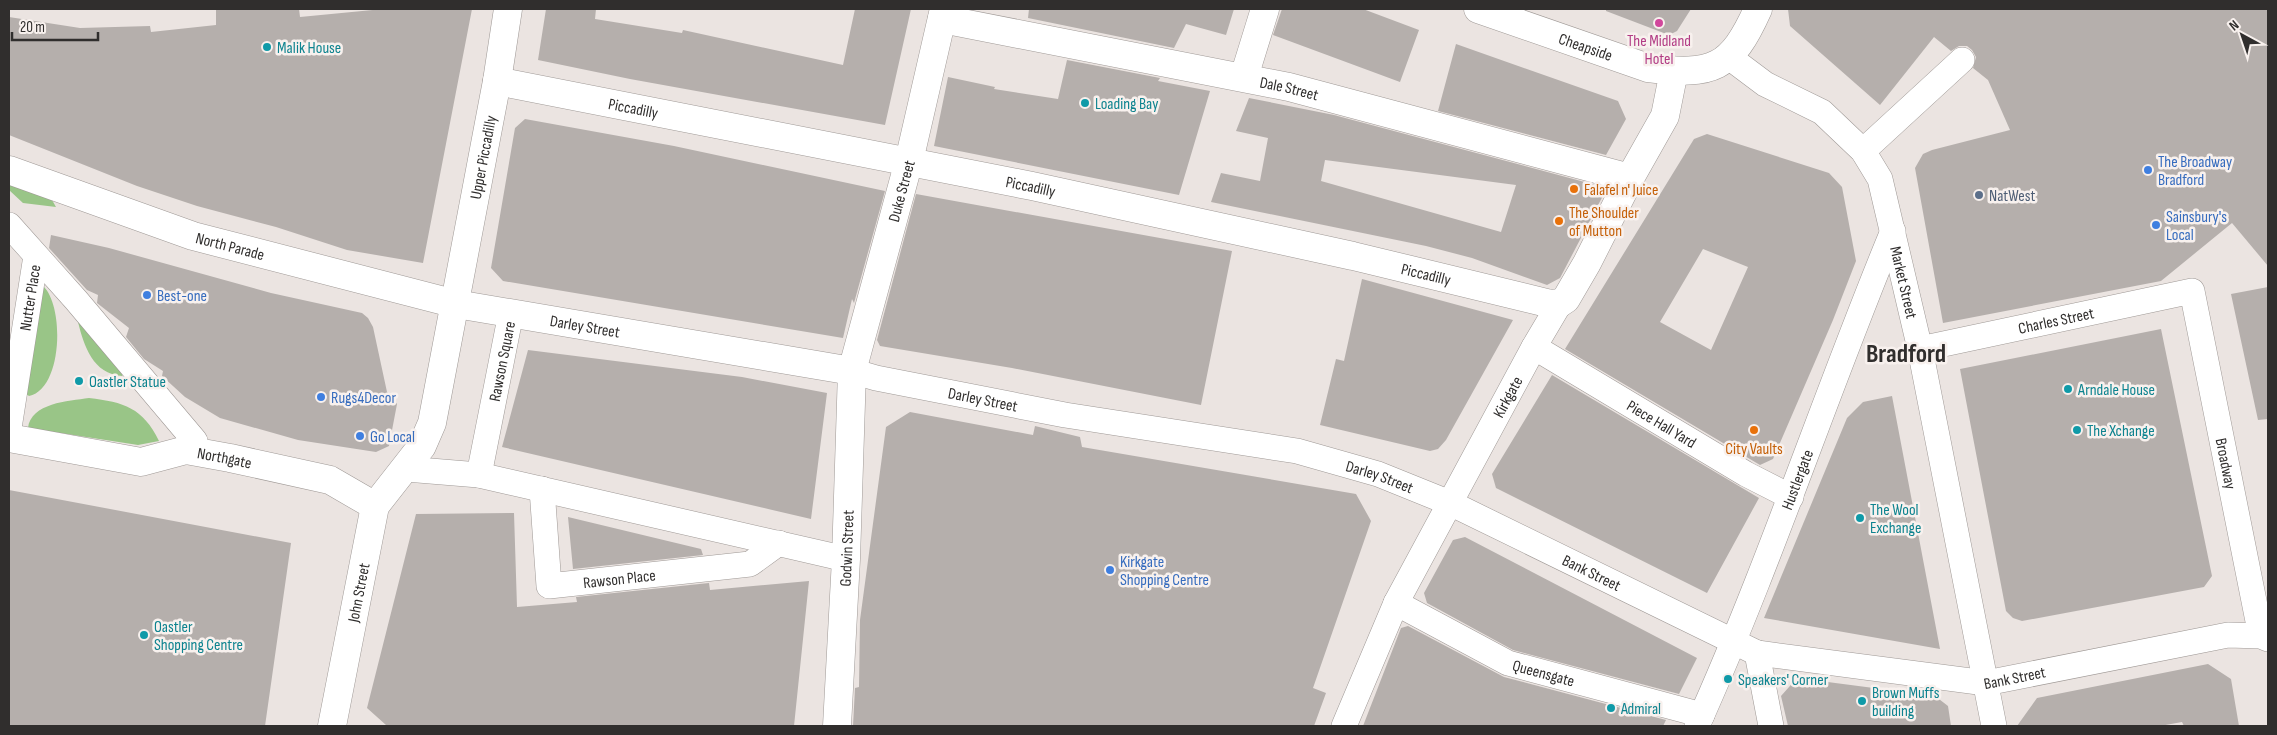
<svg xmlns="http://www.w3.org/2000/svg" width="2277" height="735" font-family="'Sofia Sans Condensed',sans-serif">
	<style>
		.green { fill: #99c587 }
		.building { fill: #b5afac; fill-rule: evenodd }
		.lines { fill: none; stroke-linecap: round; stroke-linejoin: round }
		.pedestrian-casing { stroke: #9f9996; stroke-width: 26 }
		.minor-casing { stroke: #9f9996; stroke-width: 29 }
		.tertiary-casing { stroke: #9f9996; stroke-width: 29 }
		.pedestrian { stroke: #fff; stroke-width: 25 }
		.minor { stroke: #fff; stroke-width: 28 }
		.tertiary { stroke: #fff; stroke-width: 28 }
		.hotel-dot { fill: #d1479c; stroke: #f8f1ee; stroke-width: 2 }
		.culture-dot { fill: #0f9aa8; stroke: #f8f1ee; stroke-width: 2 }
		.shop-dot { fill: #3f7fe0; stroke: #f8f1ee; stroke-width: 2 }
		.food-dot { fill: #e8710a; stroke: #f8f1ee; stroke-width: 2 }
		.service-dot { fill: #5c6f8a; stroke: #f8f1ee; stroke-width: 2 }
		.labels { text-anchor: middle; stroke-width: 5; stroke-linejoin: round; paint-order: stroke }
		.hotel-label { font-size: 16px; fill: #b23c85; stroke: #f8f1ee }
		.street-label { font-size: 16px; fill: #302e2d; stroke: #f8f1ee }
		.culture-label { font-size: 16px; fill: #0d838f; stroke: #f8f1ee; text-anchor: start }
		.shop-label { font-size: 16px; fill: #366cbe; stroke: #f8f1ee; text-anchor: start }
		.food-label { font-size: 16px; fill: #c56008; stroke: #f8f1ee; text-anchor: start }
		.service-label { font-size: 16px; fill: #4e5e75; stroke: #f8f1ee; text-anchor: start }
		.town-label { font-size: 26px; font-weight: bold; fill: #302e2d; stroke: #f8f1ee }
	</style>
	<rect width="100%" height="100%" fill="#ebe4e1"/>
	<!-- green -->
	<path class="green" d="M12,184L52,200L56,207L23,203L9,190V186Z
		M42,285C65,304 63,389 29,396L25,393Z
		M80,320L124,372L122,376C93,374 84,346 78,322Z
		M89,398C124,402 143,408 159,441L138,445L28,428C31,403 68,401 89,398Z"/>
	<!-- building -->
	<path class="building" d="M216,9H299L300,17L383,9H472L423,263L347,250L276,227L197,206L137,186L9,135V17L80,28L150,26L151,32L216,25Z
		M546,9H596L595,19L682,33L683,30L843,65L855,9H911L885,125L630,79L538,60Z
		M1029,9H1234L1226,35L1186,24L1174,48L1028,18Z
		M1282,9H1363L1419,30L1400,82L1273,35Z
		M1606,9H1691L1677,31L1669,35L1606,11Z
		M1788,9H2268V266L2232,223L2161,281L1943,323L1915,168L1923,154L1932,150L2010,130L1988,80L1973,68L1976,57L1972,50L1967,46H1959L1951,51L1934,37L1880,105L1790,26Z
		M1456,44L1618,101L1626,119L1606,155L1438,111Z
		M1067,60L1160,78L1158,81L1210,91L1179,195L934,146L948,77L995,87L994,89L1058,99Z
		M1249,98L1334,115L1607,188L1560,278L1547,285L1472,258L1426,246L1211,202L1221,173L1260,181L1268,138L1236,131ZM1325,160L1516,185L1501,232L1321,181Z
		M525,119L674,146L885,191L854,303L852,299L843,338L503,281L491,268L515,128Z
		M1707,134L1829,173L1842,187L1856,261L1833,320L1773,459L1760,465L1565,349L1694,139ZM1703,249L1748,267L1711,350L1660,322Z
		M916,194L1232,251L1201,405L1012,368L880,346L877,340Z
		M51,235L109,248L271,293L362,313L368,318L373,327L387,392L397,404L389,446L376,452L298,440L220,418L185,397L162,376L163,371L144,359L126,337L129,328L97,303L98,295L87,290L49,248Z
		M1362,279L1513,320L1446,440L1438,449L1430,451L1320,425L1336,359L1344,361Z
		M2268,287V419L2258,420L2231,294Z
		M2161,329L2212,576L2204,587L2022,621L2013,618L2006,611L1960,369Z
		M528,350L742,377L827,393L811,519L502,447Z
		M1552,375L1759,498L1707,593L1496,488L1492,474Z
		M1892,396L1940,649L1764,618L1847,418L1863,402Z
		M910,412L1033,435L1035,426L1080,437L1082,447L1356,494L1371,521L1313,688L1326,693L1314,726H853L855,688L859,687L860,620L886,427Z
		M9,490L291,543L265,726H9Z
		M514,513L517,607L577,602L576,597L709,583L710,590L809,581L794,726L386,725L367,708L416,514Z
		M568,517L701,549L703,555L573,569Z
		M1465,537L1697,658L1679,694L1513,650L1427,603L1424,593L1453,540Z
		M1408,626L1504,677L1666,720L1663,726H1363L1401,628Z
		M2208,664L2231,679L2239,726H2184L2182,722L2160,726H2017L2037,698Z
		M1797,678L1935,696L1948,706L1951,726H1788L1781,696Z"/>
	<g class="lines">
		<!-- pedestrian casing -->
		<g class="pedestrian-casing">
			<g id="pedestrian">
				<path id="s1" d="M1729,57L1765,84L1822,112L1863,151L1880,179L1920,349L1994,726"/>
				<path d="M1863,151L1962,60"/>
				<path d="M9,225L76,300L195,441"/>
				<path id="s2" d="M1534,347L1746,474L1791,497"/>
				<path id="s3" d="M1920,349L2192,291L2261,636"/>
				<path id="s4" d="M852,371L876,378L1065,415L1297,451L1378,474L1450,503L1757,653L1771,726"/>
				<path id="s5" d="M9,428L36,256"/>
				<path d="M406,469L479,475L846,559"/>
				<path id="s6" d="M479,475L511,313"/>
				<path id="s7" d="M542,489L549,586L750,564L779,543"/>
				<path id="s8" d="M1396,603L1508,663L1702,715"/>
				<path id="s9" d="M1757,653L1986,683L2228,635L2261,636L2268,639"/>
				<path id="s10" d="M1344,726L1396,603L1534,347L1560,303"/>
				<path id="s11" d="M1697,726C1770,564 1825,395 1893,231"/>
			</g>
		</g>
		<!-- minor casing -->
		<g class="minor-casing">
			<g id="minor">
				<path id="s12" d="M942,19L1289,87L1630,178"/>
				<path d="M1244,77L1265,9"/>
				<path id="s13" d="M497,81L1032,186L1353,256L1551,304L1560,303L1566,299L1587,263L1630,178L1665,116L1674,71"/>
				<path id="s14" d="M9,170L193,236L456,304L852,371"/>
				<path id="s15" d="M9,438L141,462L186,450L230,458L330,480L375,506"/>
				<path id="s16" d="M332,726L375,506L422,446L432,423L497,81L508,9"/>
				<path id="s17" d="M837,726L846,559L852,371L909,161L944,9"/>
			</g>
		</g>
		<!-- tertiary casing -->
		<g class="tertiary-casing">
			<g id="tertiary">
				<path id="s18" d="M1478,9L1648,68C1713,76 1731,69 1758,9"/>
			</g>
		</g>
		<!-- pedestrian -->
		<use href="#pedestrian" class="pedestrian"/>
		<!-- minor -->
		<use href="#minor" class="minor"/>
		<!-- tertiary -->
		<use href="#tertiary" class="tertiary"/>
	</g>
	<!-- markers -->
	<circle class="hotel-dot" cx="1659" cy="23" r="5"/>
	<g class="culture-dot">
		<circle cx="267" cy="47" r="5"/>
		<circle cx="1085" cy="103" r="5"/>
		<circle cx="79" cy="381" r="5"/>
		<circle cx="2068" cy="389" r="5"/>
		<circle cx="2077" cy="430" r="5"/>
		<circle cx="1860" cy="518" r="5"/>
		<circle cx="144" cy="635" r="5"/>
		<circle cx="1728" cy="679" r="5"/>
		<circle cx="1862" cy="701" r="5"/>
		<circle cx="1611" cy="708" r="5"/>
	</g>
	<g class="shop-dot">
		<circle cx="2148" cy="170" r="5"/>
		<circle cx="2156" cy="225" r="5"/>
		<circle cx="147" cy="295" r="5"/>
		<circle cx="321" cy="397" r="5"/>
		<circle cx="360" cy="436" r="5"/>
		<circle cx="1110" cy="570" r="5"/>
	</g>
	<g class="food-dot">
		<circle cx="1574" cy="189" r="5"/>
		<circle cx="1559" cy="221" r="5"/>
		<circle cx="1754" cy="430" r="5"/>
	</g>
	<circle class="service-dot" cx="1979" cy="195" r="5"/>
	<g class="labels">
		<!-- hotel labels -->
		<g class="hotel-label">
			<text x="1659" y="46">The Midland<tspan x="1659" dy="18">Hotel</tspan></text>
		</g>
		<!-- street labels -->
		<g class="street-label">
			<text dy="6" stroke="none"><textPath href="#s18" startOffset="114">Cheapside</textPath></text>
			<text dy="6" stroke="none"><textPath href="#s12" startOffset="354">Dale Street</textPath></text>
			<text dy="6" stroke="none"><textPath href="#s13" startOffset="139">Piccadilly</textPath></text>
			<text dy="6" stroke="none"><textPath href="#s16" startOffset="596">Upper Piccadilly</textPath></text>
			<text dy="6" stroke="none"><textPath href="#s13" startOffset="544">Piccadilly</textPath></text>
			<text dy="6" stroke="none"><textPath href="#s17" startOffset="542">Duke Street</textPath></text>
			<text dy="6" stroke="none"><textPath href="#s14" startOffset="234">North Parade</textPath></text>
			<text dy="6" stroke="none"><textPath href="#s13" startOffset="949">Piccadilly</textPath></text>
			<text dy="6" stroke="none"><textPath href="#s1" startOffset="304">Market Street</textPath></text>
			<text dy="6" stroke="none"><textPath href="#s5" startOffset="132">Nutter Place</textPath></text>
			<text dy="6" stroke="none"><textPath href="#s3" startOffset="139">Charles Street</textPath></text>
			<text dy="6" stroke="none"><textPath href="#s14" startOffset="598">Darley Street</textPath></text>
			<text dy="6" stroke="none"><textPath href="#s6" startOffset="116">Rawson Square</textPath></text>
			<text dy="6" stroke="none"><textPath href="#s10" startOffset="368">Kirkgate</textPath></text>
			<text dy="6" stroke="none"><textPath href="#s4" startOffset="134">Darley Street</textPath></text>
			<text dy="6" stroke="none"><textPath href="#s2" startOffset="149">Piece Hall Yard</textPath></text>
			<text dy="6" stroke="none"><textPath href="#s15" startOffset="220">Northgate</textPath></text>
			<text dy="6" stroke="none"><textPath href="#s3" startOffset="454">Broadway</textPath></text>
			<text dy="6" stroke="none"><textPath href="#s4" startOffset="539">Darley Street</textPath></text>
			<text dy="6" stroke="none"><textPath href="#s11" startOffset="266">Hustlergate</textPath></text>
			<text dy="6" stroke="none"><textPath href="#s17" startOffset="178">Godwin Street</textPath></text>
			<text dy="6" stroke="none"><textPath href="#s4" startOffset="772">Bank Street</textPath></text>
			<text dy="6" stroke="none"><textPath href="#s7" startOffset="168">Rawson Place</textPath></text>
			<text dy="6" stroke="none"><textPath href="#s16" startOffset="136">John Street</textPath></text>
			<text dy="6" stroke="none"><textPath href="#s8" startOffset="164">Queensgate</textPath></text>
			<text dy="6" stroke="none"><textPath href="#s9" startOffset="260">Bank Street</textPath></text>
		</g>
		<!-- culture labels -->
		<g class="culture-label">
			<text x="277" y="53">Malik House</text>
			<text x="1095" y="109">Loading Bay</text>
			<text x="89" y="387">Oastler Statue</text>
			<text x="2078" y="395">Arndale House</text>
			<text x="2087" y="436">The Xchange</text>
			<text x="1870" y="515">The Wool<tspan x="1870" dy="18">Exchange</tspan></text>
			<text x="154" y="632">Oastler<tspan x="154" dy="18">Shopping Centre</tspan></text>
			<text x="1738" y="685">Speakers' Corner</text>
			<text x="1872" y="698">Brown Muffs<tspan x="1872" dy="18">building</tspan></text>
			<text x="1621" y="714">Admiral</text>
		</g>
		<!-- shop labels -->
		<g class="shop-label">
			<text x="2158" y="167">The Broadway<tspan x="2158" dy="18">Bradford</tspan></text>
			<text x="2166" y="222">Sainsbury's<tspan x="2166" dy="18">Local</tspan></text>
			<text x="157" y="301">Best-one</text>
			<text x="331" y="403">Rugs4Decor</text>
			<text x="370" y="442">Go Local</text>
			<text x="1120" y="567">Kirkgate<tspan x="1120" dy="18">Shopping Centre</tspan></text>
		</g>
		<!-- food labels -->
		<g class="food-label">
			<text x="1584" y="195">Falafel n' Juice</text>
			<text x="1569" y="218">The Shoulder<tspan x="1569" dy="18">of Mutton</tspan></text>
			<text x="1754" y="454" text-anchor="middle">City Vaults</text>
		</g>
		<!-- service labels -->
		<g class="service-label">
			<text x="1989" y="201">NatWest</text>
		</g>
		<!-- town labels -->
		<g class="town-label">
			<text x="1906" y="362">Bradford</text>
		</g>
	</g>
	<!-- border -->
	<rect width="2277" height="735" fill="none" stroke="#302e2d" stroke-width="20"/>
	<!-- north arrow -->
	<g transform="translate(2242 35) rotate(320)" stroke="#f8f1ee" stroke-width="4" paint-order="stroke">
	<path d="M0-4L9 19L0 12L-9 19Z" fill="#302e2d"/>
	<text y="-8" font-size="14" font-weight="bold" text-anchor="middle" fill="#302e2d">N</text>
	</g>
	<!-- scale -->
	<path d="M12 32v8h86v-8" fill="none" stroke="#302e2d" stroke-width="2.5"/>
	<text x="20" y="32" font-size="15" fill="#302e2d" stroke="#f8f1ee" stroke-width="4" paint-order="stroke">20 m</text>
</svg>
